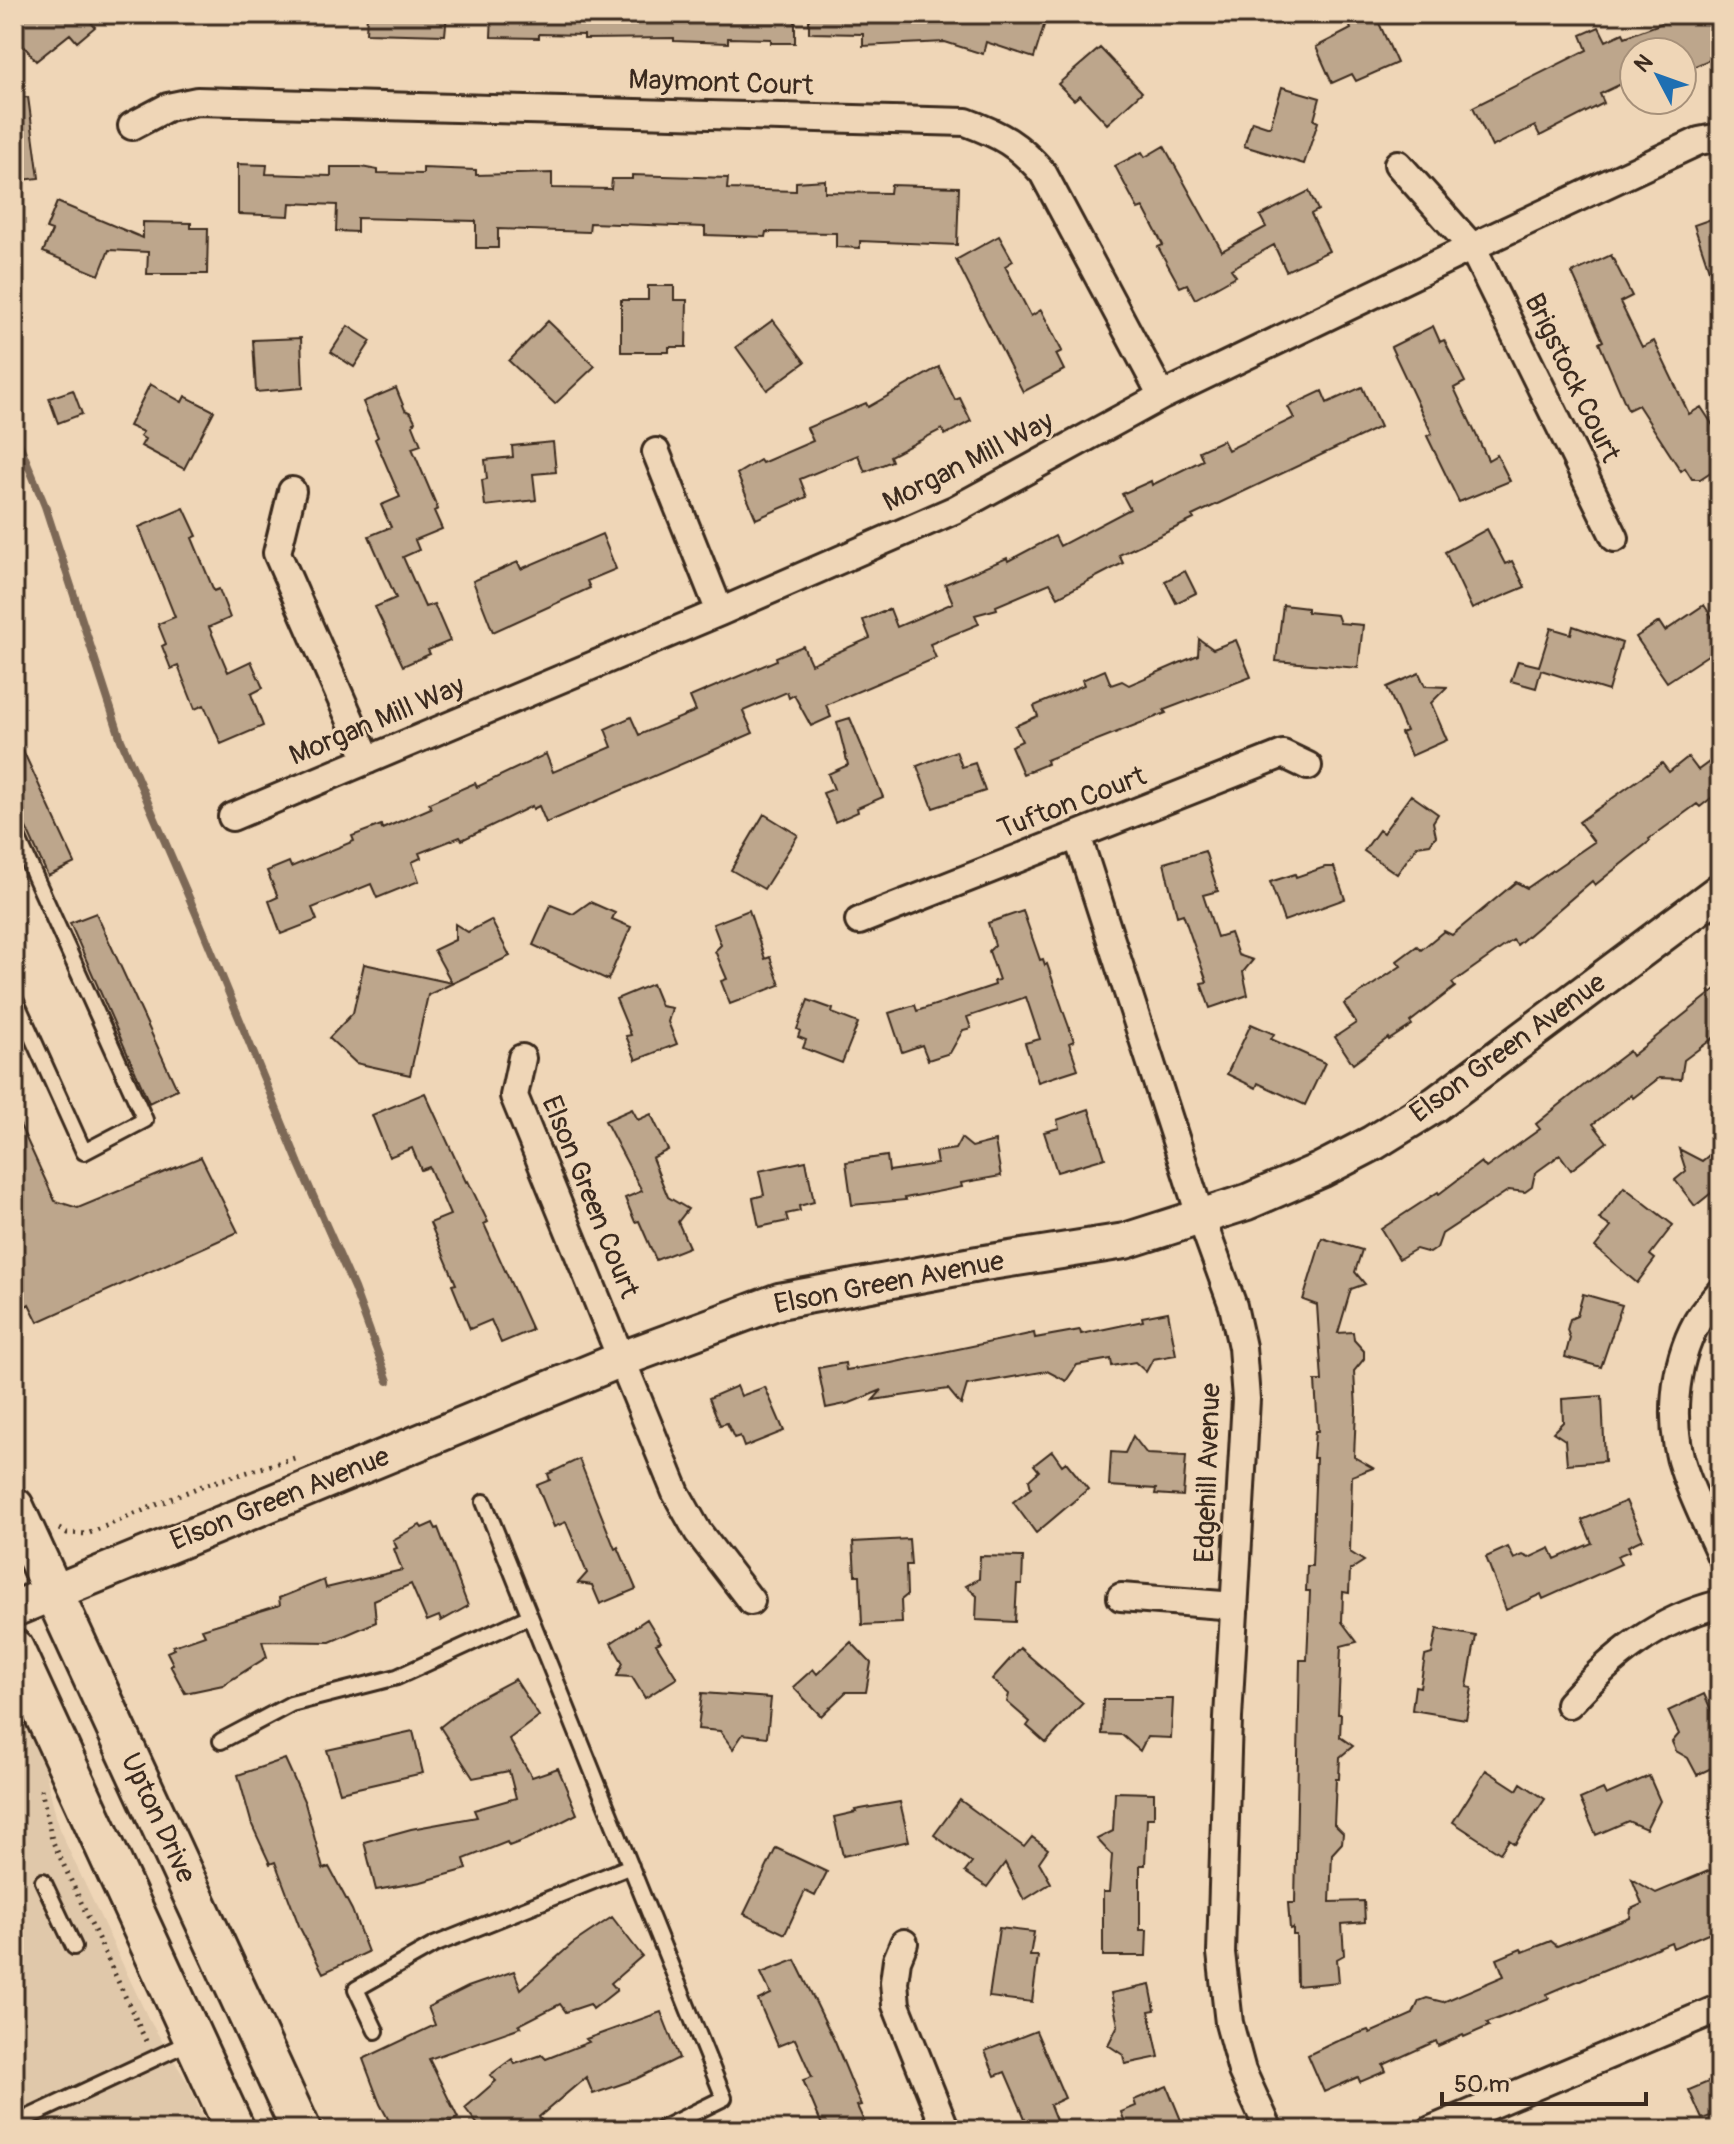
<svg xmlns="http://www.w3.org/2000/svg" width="1734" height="2144" font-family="Pangolin,sans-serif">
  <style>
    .built { fill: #e0c8aa }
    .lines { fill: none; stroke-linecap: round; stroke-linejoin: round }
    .stream { stroke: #7c6856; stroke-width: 8 }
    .building { fill: #bda68c; stroke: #3b2a1e; stroke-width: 2 }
    .service-casing { stroke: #3b2a1e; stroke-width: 20 }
    .minor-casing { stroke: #3b2a1e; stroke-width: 32 }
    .tertiary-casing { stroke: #3b2a1e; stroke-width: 40 }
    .secondary-casing { stroke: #3b2a1e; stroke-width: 44 }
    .path { stroke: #3b2a1e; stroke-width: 5; stroke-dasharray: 2 6; stroke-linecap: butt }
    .service { stroke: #efd6b7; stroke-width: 14 }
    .minor { stroke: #efd6b7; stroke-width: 26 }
    .tertiary { stroke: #efd6b7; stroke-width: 34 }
    .secondary { stroke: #efd6b7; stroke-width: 38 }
    .labels { text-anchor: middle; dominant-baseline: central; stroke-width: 6; stroke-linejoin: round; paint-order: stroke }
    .street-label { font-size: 28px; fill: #3b2a1e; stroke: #efd6b7 }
  </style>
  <rect width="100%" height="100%" fill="#efd6b7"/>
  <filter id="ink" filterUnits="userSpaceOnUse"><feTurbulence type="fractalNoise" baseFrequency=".0125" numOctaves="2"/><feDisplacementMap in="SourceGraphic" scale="16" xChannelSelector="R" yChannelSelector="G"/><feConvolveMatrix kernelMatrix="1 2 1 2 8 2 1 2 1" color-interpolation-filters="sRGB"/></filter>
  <g filter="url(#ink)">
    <!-- built -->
    <path class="built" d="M14,1700L44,1766L59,1829L148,2018L189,2085L208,2130H14Z"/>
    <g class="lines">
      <!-- stream -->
      <path class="stream" d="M14,431L45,506L121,740L200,923L299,1164L354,1288L388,1381"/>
    </g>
    <!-- building -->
    <path class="building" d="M14,14H95L88,19L95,27L77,42L70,34L36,61L14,34Z
      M367,14H447L445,35L366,33Z
      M492,14H795V43H771V39L728,38V43L674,41V38L584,39V35L539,34V38L491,37Z
      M809,14H1028L1046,19L1034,58L986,42L983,54L945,42L863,46V34L809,33Z
      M1363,14H1375L1397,63L1356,81L1352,74L1332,83L1316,47L1351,29L1348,21Z
      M1686,14H1720V55L1682,72V52H1634V78L1600,94L1604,103L1540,136L1535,126L1492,147L1473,107L1587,50L1581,35L1599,27L1606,41L1623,33L1625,37Z
      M1100,48L1142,92L1107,124L1080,95L1074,100L1058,84Z
      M1282,87L1320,98L1314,120L1318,122L1304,164L1244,146L1252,121L1270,127Z
      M28,97L39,178L14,181V98Z
      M1164,146L1222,251L1266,227L1260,216L1309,191L1318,210L1311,214L1329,251L1286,271L1274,245L1231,269L1236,276L1195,299L1187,284L1180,287L1158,247L1163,245L1143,207L1138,209L1115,166L1142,152L1145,157Z
      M238,164L267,165L266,174L331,176V167H361L378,170V173L423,174V168L476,170V175L552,173V188L611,189L612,179H632V175L728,178L727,189L796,191V182L825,180V192L890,193L891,185L959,187L957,245L860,241V248L836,247V233L766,232L765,237L705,235V227L590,223L589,232L498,229V248H476V221L357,218V232L336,231L337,205L290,203L289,216L238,214Z
      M57,202L143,238V222L191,223V228H208L207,274H147L148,252L109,250L99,275L43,252L52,231L46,229Z
      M1720,216V290L1716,291L1694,225Z
      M999,236L1013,261L1005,266L1031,316L1041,310L1062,351L1056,354L1064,370L1023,392L956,260Z
      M1611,255L1632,296L1620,302L1642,347L1654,341L1689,414L1701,407L1720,436V466L1700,479H1692L1685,468L1681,471L1638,405L1628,410L1599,343L1603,341L1572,273Z
      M648,286H674V300H687L686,347H669V352H621V300H648Z
      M773,320L805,362L767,390L736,347Z
      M548,321L595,366L555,404L509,361Z
      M348,326L371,341L354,367L331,352Z
      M1433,326L1440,342L1444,340L1465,382L1454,388L1488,460L1497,455L1510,481L1459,502L1427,436L1432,434L1391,347Z
      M301,338L303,388L256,392L253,340Z
      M939,367L955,400L960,398L971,421L945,435L942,429L890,456L892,461L865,472L858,455L800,479L807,497L756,519L737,474L760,460L762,463L813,441L807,428L866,403L868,407Z
      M150,384L182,402L185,396L214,411L184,469L141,446L145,439L140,436L143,432L129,426Z
      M1362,387L1380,427L1192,516L1194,519L1119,555L1123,563L1058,597L1050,583L996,606L997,609L975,615L979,624L930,644L936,658L826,705L831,717L811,726L794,695L789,698L787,692L743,711L753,733L546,823L539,806L533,809L532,806L462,840L460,837L419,853L421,858L412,862L419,881L377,898L371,884L312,908L317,920L281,934L269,901L278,897L267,871L289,862L291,867L354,841L352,836L381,825L382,829L431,808L429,803L475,783L477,787L546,754L553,772L612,747L605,729L631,717L639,735L696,711L690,697L777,660L776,657L803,646L811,664L870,638L863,620L890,609L897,627L953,603L945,584L1007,558L1008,561L1055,536L1060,546L1130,509L1122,494L1151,481L1152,485L1203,460L1199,451L1223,440L1228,450L1294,418L1288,407L1322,391L1327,403Z
      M396,388L405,410L411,413L415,421L413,425L421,445L412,448L438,509L434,511L442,529L415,540L419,550L403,557L425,607L434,604L450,641L428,650L430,654L403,666L375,607L396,598L369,536L391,527L381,505L400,497L375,439L378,437L363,402Z
      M73,390L82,414L58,423L49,398Z
      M553,442L556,472L533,474L536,500L485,506L482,480L487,479L485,460L513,457L512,446Z
      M184,508L197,536L192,538L214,591L219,589L230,618L209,627L228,672L251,661L263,688L251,694L263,726L221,744L204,705L195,709L178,666L171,669L162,646L166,644L158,624L175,617L139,527Z
      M1487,529L1505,564L1512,561L1525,587L1472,609L1445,552Z
      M602,534L616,569L587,581L590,588L493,632L473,581L518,562L521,569Z
      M1185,571L1196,593L1176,603L1165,581Z
      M1283,605L1307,608V612L1337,615L1340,623L1363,625L1358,668L1276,661Z
      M1704,605L1720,629V647L1667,682L1636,637L1659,622L1665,631Z
      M1573,626L1622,643L1608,691L1541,670L1536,688L1511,681L1518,661L1539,666L1551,628L1571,634Z
      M1199,639L1213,649L1236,640L1251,677L1164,710L1166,713L1046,760L1047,764L1023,774L1011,746L1022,741L1015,726L1038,716L1034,706L1084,685L1082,680L1105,670L1111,685L1122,681L1129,685L1198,655Z
      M1419,673L1425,686L1447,687L1431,703L1447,740L1411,756L1401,733L1406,731L1387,687Z
      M850,718L883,797L857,808L858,812L835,822L823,793L834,789L828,774L848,765L837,722Z
      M14,731L75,863L48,876L14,801Z
      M956,751L962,767L975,763L985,791L933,808L917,766Z
      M1720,754V791L1700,807L1697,804L1649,839L1650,841L1595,885L1592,881L1517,945L1513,940L1452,983L1455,987L1410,1022L1412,1025L1389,1040L1388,1038L1353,1064L1335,1037L1356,1023L1344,1004L1401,966L1397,961L1417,946L1421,950L1444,931L1452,935L1516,882L1527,888L1594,842L1579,822L1662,763L1669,772L1688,757L1698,770Z
      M1411,795L1438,814L1433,822L1436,836L1430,844L1417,846L1397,874L1364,851L1379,830L1383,833Z
      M764,814L798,835L764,889L731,870Z
      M1205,851L1218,891L1203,895L1217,937L1230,933L1238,955L1253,960L1243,972L1248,995L1210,1008L1201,983L1207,982L1183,914L1177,916L1164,863Z
      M1325,867H1334L1345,899L1284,921L1270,882L1295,874L1296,877Z
      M590,902L615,913L612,919L631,927L608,980L533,945L551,905L573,914Z
      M749,910L765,959L770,957L780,985L730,1004L721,981L727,979L715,951L721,945L713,924Z
      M1023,911L1040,960L1043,959L1045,965L1047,964L1065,1016L1074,1041L1069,1043L1078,1069L1038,1082L1025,1043L1040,1039L1026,997L967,1017L971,1028L963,1030L950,1053L928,1060L922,1045L902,1052L889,1013L915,1005L917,1011L995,985L994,981L999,980L989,951L995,945L988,923Z
      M96,913L177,1089L149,1103L70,923Z
      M491,920L510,956L428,995L410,1075L356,1063L329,1038L353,1013L364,964L452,983L434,950L455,940V924L468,932Z
      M652,984L661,1006L672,1008L668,1022L677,1044L636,1060L626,1036L631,1035L616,999Z
      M1720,986V1033L1684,1060L1681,1079L1659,1078L1633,1098L1631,1095L1593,1124L1607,1142L1571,1170L1560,1155L1535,1173L1532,1187L1525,1192L1509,1190L1442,1234L1437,1248L1430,1253L1416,1249L1399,1259L1381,1229L1438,1192L1439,1194L1481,1162L1486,1168L1540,1129L1536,1124L1583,1086L1629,1051L1632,1056Z
      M808,1000L833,1009L832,1013L858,1023L842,1063L803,1048L806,1040L798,1037L800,1031L797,1029Z
      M1251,1024L1274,1034L1271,1039L1325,1063L1305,1105L1258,1083L1256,1088L1227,1074Z
      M425,1093L466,1182L468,1181L488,1222L484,1224L532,1330L501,1343L491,1320L470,1329L452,1285L456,1284L430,1223L450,1215L429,1167L421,1170L412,1148L389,1157L372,1115Z
      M632,1109L638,1120L651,1114L668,1150L652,1158L668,1197L688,1209L678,1222L689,1247L656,1260L639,1221L635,1222L625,1198L642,1191L605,1121Z
      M1089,1109L1105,1158L1057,1172L1044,1132L1059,1128L1057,1120Z
      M14,1112L55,1201L78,1208L201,1157L238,1232L38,1322L29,1304L22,1309L14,1292Z
      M961,1138L972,1147L995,1141L1001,1176L961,1183L962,1187L905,1198L906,1200L852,1205L846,1162L887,1156L889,1171L937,1164L935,1152L955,1149Z
      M1720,1146V1186L1695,1206L1675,1180L1686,1171L1679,1149L1702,1161Z
      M806,1161L814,1202L799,1206L800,1211L786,1214L788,1221L759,1227L753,1198L764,1195L759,1171Z
      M1624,1187L1673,1225L1650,1255L1655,1259L1637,1283L1595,1247L1611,1227L1599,1219Z
      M1322,1238L1362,1250L1355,1272L1365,1284L1351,1289L1338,1333L1353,1332L1354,1340L1364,1351V1359L1354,1371L1356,1410L1354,1457L1373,1468L1352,1476L1350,1552L1364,1561L1350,1570L1349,1593L1343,1592L1342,1622L1357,1642L1341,1646L1338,1714H1341L1340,1737L1353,1746L1340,1757L1339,1779H1336L1334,1824L1343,1833L1342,1843L1332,1854L1330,1902L1364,1901L1365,1922L1342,1924L1344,1955L1337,1959L1339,1982L1297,1986L1296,1935H1293V1928L1290,1929L1288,1903H1295L1300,1660H1307L1310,1591H1306L1307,1566H1312L1316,1458H1313L1315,1431H1318L1315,1381H1322L1317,1305L1303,1300Z
      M1583,1294L1622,1305L1601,1367L1565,1357L1570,1338L1567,1330L1570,1319L1577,1316Z
      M1168,1312L1176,1355L1153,1359L1146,1372L1135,1362L1112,1366L1111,1359L1077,1365L1066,1381L1047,1371L967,1385L961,1405L948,1389L873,1400L882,1390L850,1403L826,1408L818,1368L845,1363L846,1370L891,1363L1034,1333L1035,1338L1080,1330L1081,1334L1143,1321L1142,1317Z
      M737,1386L741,1396L765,1387L784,1431L744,1447L740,1436L734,1438L727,1423L720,1425L709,1398Z
      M1602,1396L1605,1461L1567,1464L1565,1440L1553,1432L1563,1422L1562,1399Z
      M1133,1436L1147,1454L1186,1456L1183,1496L1155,1494L1156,1489L1109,1486L1111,1452L1125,1453Z
      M1052,1451L1062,1465L1066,1462L1088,1489L1036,1533L1013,1502L1031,1488L1029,1480L1039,1471L1034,1465Z
      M579,1459L615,1549L618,1547L636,1589L600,1604L592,1585L578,1583L587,1573L566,1522L554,1527L537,1485L550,1480L548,1474Z
      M1626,1501L1643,1539L1628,1546L1630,1551L1617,1556L1621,1564L1543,1599L1541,1594L1506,1610L1486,1557L1508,1547L1514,1559L1523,1555L1529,1558L1550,1548L1555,1559L1592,1543L1582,1520Z
      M433,1523L436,1529L438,1528L468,1606L441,1621L439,1616L427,1621L411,1584L374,1600L376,1622L330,1642L262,1641L267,1657L223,1685L185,1693L170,1665L173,1664L167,1652L174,1649L173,1646L205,1635L202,1629L280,1605L279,1598L324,1580L326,1588L402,1570L394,1549L397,1548L393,1540L420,1525L422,1528Z
      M909,1539L911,1565H906L907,1595L901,1600L902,1623L862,1625L860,1575H855L853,1542Z
      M980,1556L1023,1557L1022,1584H1017L1015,1622L976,1620L977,1596L966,1586L979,1579Z
      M647,1619L661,1642L656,1644L677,1678L645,1698L632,1677L617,1676L623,1663L611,1643Z
      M1437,1629L1476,1636L1467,1687L1472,1688L1466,1719L1412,1710L1415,1686L1420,1687L1425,1656L1432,1654Z
      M851,1642L871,1663L866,1692H846L821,1716L793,1687L813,1669L817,1674Z
      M1020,1648L1083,1703L1046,1743L1027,1726L1030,1722L1007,1702L1009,1694L992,1679Z
      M515,1679L539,1716L509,1739L532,1777L558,1768L577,1814L530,1838L509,1846L507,1842L464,1859L467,1869L421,1882L376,1890L364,1842L411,1829L477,1817L474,1810L516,1798L509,1771L473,1778L440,1727L470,1703Z
      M702,1693L771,1698L767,1737L743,1734L733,1749L720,1731L698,1729Z
      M1704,1694L1720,1729V1764L1697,1775L1688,1758L1676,1751L1672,1742L1679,1734L1668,1711Z
      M1103,1699H1173L1171,1738L1147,1737L1140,1751L1122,1735L1102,1734Z
      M413,1731L423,1773L340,1792L327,1750Z
      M285,1759L305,1803L323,1869L329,1867L352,1910L368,1952L323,1973L300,1928L275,1862L270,1864L252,1825L238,1775Z
      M1486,1770L1517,1790L1521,1783L1545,1799L1515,1844L1509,1840L1500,1853L1453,1822Z
      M1649,1776L1660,1801L1646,1829L1628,1821L1596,1835L1580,1799L1603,1789L1606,1795Z
      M1115,1792L1154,1793V1818H1147L1145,1865H1140V1930H1147L1146,1956H1103V1892H1109L1112,1855L1097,1839L1113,1831Z
      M960,1800L1024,1847L1032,1837L1048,1849L1039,1862L1051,1883L1024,1900L1005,1863L987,1887L965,1872L972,1863L934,1835Z
      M900,1802L909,1841L843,1856L834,1817L856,1812L855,1810Z
      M776,1848L827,1872L815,1896L805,1891L785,1934L744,1914Z
      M1720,1866V1928L1673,1948L1671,1942L1594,1974L1547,1994L1549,1998L1487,2023L1489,2026L1464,2037L1463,2035L1438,2046L1436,2041L1383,2065L1386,2071L1360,2082L1358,2077L1324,2092L1308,2055L1335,2042L1368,2030L1370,2033L1413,2014L1419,2001L1427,1998L1443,2002L1504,1976L1497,1959L1521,1949L1523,1952L1551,1941L1557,1946L1630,1918L1631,1909L1642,1904L1632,1879L1656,1893Z
      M612,1917L642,1956L611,1983L617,1990L593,2009L590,2004L566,2012L560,2004L519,2025L521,2027L429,2059L458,2118L432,2130H394L380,2104L363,2059L435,2025L428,2007L468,1987L514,1971L521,1989L572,1944Z
      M999,1928L1034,1932L1030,1956H1038L1032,2002L989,1997Z
      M795,1960L835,2042L861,2105L857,2106L868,2130H824L803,2080L812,2077L795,2039L778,2046L758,2000L771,1994L761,1973Z
      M1150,1985L1155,2010L1149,2011L1159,2057L1125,2064L1123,2055L1108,2045L1118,2025L1111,1993Z
      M661,2012L679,2058L636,2079L593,2094L586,2077L539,2117L549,2130H482L465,2108L496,2081L490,2075L512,2059L515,2064L542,2055L546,2059L589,2042L586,2039Z
      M1036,2031L1065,2098L1050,2105L1060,2130H1030L1005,2072L995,2076L985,2051Z
      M1720,2077V2113L1702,2119L1689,2090Z
      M1167,2086L1185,2130H1128L1121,2112L1136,2106L1134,2100Z"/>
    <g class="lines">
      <!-- service casing -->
      <g class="service-casing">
        <path id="service" d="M14,830L145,1120L84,1152L14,997
          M484,1502L724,2098L659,2130
          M221,1741L291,1704L397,1677L530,1616
          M43,1881L74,1947
          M376,2031L356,1989L434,1945L631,1866
          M14,2124L194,2040"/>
      </g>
      <!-- minor casing -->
      <g class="minor-casing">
        <path id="minor" d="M132,126L168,107L197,101L966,122C1001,135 1018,144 1043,173L1162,396
          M1398,164L1472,247L1615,538
          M656,452L720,612
          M292,491L277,553L368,760
          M232,817L720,612L954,510L1162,396L1472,247L1699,141L1720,137
          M1077,835L1201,1218L1233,1306L1242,1347L1246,1399L1228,1718L1221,1953L1229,2023L1242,2071L1269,2130
          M859,921L1283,754L1308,766
          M522,1058L514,1096L676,1493L698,1532L751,1601
          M1720,1292C1712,1302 1703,1311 1697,1322C1673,1365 1668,1427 1685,1473C1695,1501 1708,1527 1720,1554
          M1121,1597L1235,1606
          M1569,1704C1611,1657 1658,1619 1720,1604
          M904,1943L897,1960L894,1982L896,2005L946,2130
          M1431,2130L1720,2008"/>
      </g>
      <!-- tertiary casing -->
      <g class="tertiary-casing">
        <path id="tertiary" d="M14,1609L622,1359L779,1301L978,1264L1125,1241L1247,1202L1321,1170L1373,1143L1436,1104L1720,891"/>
      </g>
      <!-- secondary casing -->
      <g class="secondary-casing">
        <path id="secondary" d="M14,1507L301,2130
          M14,1649L235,2130"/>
      </g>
      <!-- path -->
      <path class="path" d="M59,1529L67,1533L87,1534L204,1485L298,1457
        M41,1789L52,1840L146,2041"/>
      <!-- service -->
      <use href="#service" class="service"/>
      <!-- minor -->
      <use href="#minor" class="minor"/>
      <!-- tertiary -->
      <use href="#tertiary" class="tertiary"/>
      <!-- secondary -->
      <use href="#secondary" class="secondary"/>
    </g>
  </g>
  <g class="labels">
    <!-- street labels -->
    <g class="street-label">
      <text transform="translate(721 83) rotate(2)">Maymont Court</text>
      <text transform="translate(1572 378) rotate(64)">Brigstock Court</text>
      <text transform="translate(968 462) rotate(-27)">Morgan Mill Way</text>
      <text transform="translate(377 721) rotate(-23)">Morgan Mill Way</text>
      <text transform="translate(1072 803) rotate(-21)">Tufton Court</text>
      <text transform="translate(1508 1048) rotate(-36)">Elson Green Avenue</text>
      <text transform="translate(590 1197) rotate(68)">Elson Green Court</text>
      <text transform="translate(889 1283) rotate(-11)">Elson Green Avenue</text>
      <text transform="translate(1208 1473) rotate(-88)">Edgehill Avenue</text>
      <text transform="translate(280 1499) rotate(-22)">Elson Green Avenue</text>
      <text transform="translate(158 1818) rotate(65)">Upton Drive</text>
    </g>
  </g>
  <!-- margin -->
  <rect width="1734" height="2144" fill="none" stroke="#efd6b7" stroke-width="48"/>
  <rect x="24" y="24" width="1686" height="2096" fill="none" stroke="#3b2a1e" stroke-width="3" filter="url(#ink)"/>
  <!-- north arrow -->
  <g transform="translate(1658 76) rotate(311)"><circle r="38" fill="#efd6b7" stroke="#a7917a" stroke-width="2"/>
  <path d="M0-6L14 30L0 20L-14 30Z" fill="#1f6fb2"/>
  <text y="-12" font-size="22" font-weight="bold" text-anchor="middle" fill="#3b2a1e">N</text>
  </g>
  <!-- scale -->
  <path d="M1442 2092v12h204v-12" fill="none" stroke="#3b2a1e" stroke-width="4"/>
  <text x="1454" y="2092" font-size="24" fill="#3b2a1e" stroke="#efd6b7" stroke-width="6" paint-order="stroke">50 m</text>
</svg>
